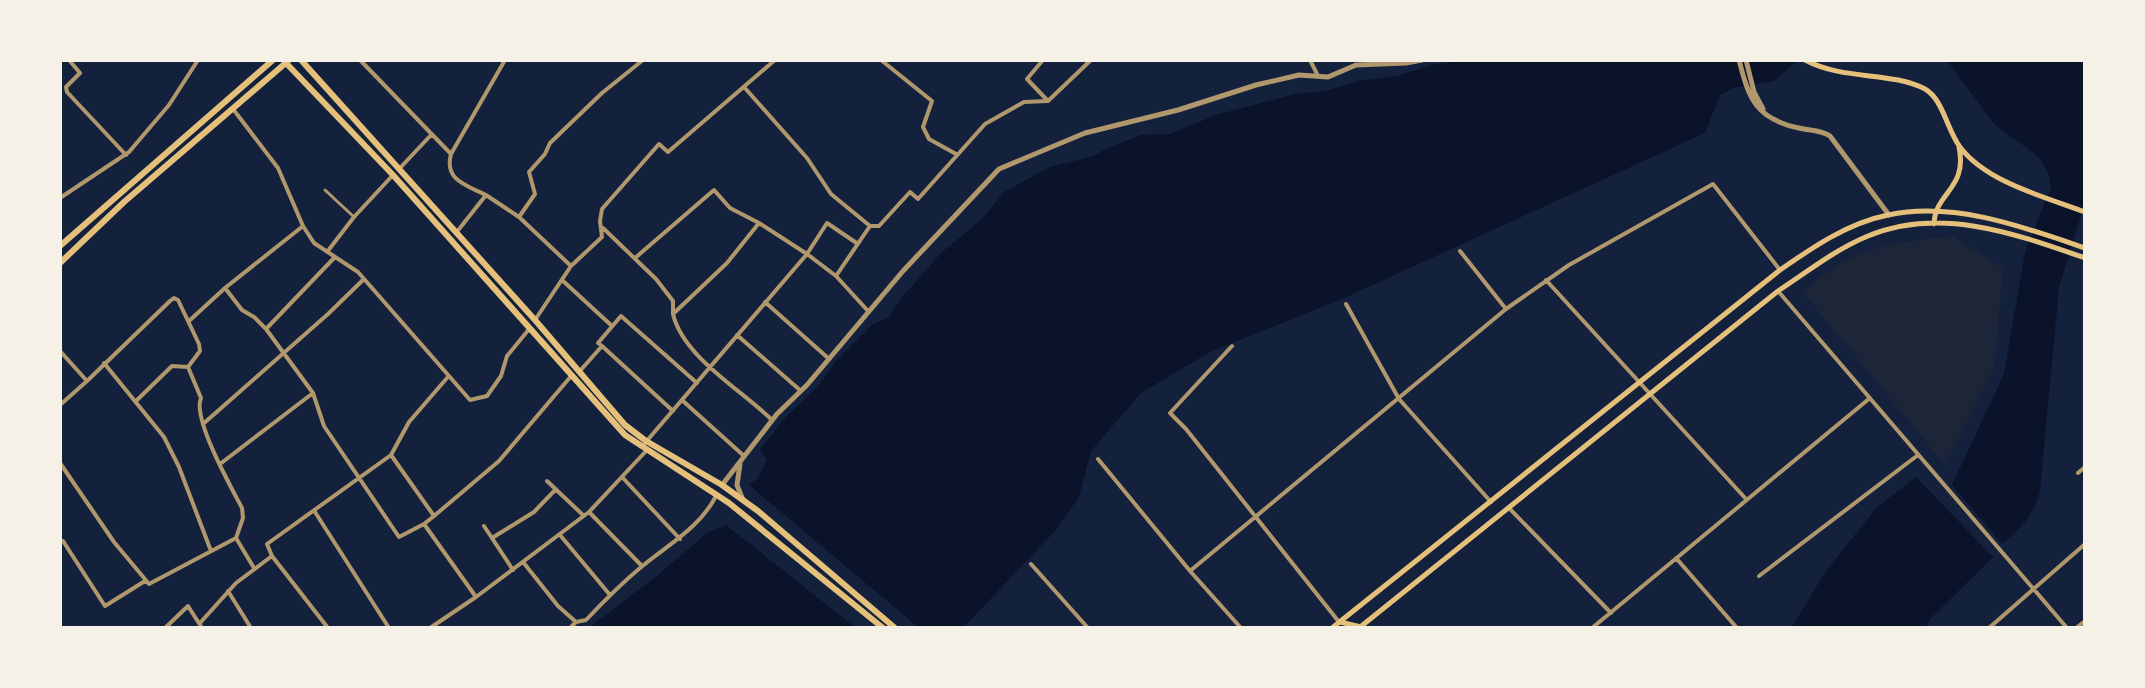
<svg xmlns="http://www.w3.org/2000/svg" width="2145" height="688" font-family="Jost,sans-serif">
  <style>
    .green { fill: #1d2539 }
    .water { fill: #0b132b }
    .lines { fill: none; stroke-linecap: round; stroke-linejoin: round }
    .pedestrian { stroke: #b1986c; stroke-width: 3 }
    .minor { stroke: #b1986c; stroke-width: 4 }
    .tertiary { stroke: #b1986c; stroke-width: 5 }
    .secondary { stroke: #e5c07b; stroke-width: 5 }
    .primary { stroke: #e5c07b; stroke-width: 6 }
  </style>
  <rect width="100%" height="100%" fill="#14213d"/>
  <!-- green -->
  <path class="green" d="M1955,236L1959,241L2003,268L1995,365L1945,465L1803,292C1813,284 1822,275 1833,268C1869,244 1914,240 1955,236Z"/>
  <!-- water -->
  <path class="water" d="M1464,60H1798L1774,81L1734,88L1720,95L1705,133L1342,299L1210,352L1141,393L1091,451L1079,497L1055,531L963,628H919L749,485L758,478L767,460L760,450L783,420L819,385L837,360L873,324L888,318L903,296L942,252L981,220L1004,192L1050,167L1094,156L1105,149L1141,135L1170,134L1216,115L1295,94L1325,91L1363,80L1397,76L1432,65Z
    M1947,60H2085V202L2059,288L2040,490C2035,516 2021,527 2002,544L1952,485L2004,374L2025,252L2051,187L2048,172L2039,157L1995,125Z
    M1916,477L1993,557L1932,617L1925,628H1791L1826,571L1877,507Z
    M726,525L856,628H589L658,575L707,533Z"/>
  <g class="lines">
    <!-- pedestrian -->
    <path class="pedestrian" d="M325,190L354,217"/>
    <!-- minor -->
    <path class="minor" d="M69,60L80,73L66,87L67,92L126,155
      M360,60L451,154
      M881,60L932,101L923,127L929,139L956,154
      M1043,60L1027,79L1048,101
      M1310,60L1318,76
      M744,87L807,158L831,194L870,226
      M233,109L278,168L303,226L314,243L358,272L470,400L487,396L501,376L507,356L530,328
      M400,168L431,135
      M486,195L519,217L571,266L535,320
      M60,198L129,152L169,105L198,60
      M519,217L535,194L529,172L545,154L550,143L602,93L643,60
      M759,223L807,254L827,223L858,244
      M603,228L656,279L673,301V314
      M456,233L486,195C466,185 444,180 451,154L505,60
      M1460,251L1506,309
      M327,252L354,217L393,175
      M635,258L714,190L730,208L759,223L727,263L673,314C683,357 742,390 772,420
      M571,266L602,237L600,221L602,209L659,144L668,152L775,60
      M836,276L868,311
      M562,280L612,326
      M1546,280L1746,499
      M225,288L242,310L254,317L266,329L313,393L324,426L399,537L424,524L434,516
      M1778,291L2067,628
      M765,302L828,358
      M1346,304L1399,399L1491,502
      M189,321L225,288L303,226
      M266,329L335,257
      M737,335L801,391
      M602,346L673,411
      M1232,346L1170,413L1186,429L1339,622
      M60,351L87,381L170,301L174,298L178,300L199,344L200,351L188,367L201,398C192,418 231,487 242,508L243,518L236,538L254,568
      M104,363L164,437L179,467L211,551
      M579,372L602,346L598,343L621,316L697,383
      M136,401L172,366L188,367
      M683,401L744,456
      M60,405L87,381
      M203,424L328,314L364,279
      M645,443L807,254L836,276L870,226H879L910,192L918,199L985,124L1024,102L1048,101L1091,60
      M391,455L434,516L499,461L572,375
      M1098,459L1190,571L1241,628
      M60,463L114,542L149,584L236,538
      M220,464L313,393
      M2078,473L2085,467
      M622,477L680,539
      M547,481L584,516
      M1509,508L1611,613
      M315,512L389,628
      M589,512L642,566
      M424,524L476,597
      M484,526L513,570
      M560,535L610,595
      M492,538L534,512L556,489
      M60,541H63L105,606L145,581
      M1676,558L1737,628
      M523,562L558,606L576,622
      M1031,564L1088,628
      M1190,571L1506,309L1569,265L1713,184L1780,270
      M1759,576L1918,455
      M228,591L251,628
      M200,623L236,583L272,556
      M165,628L188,606L202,628
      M328,628L272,556L267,544L391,455L409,422L447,378
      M430,628L476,597L589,512L647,450
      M570,628L576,622L586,620C603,602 621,584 640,568C667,545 699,529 716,496
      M1592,628L1870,398
      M1989,628L2085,544
      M2076,628L2085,621"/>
    <!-- tertiary -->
    <path class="tertiary" d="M1739,60C1749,99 1756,119 1799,128C1810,131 1820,129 1830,136L1889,215
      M1746,60L1754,92L1763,109
      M740,464L737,485L743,500
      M722,485L777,414L807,385L903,271L999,169L1085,133L1178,110L1256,85L1299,75L1328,77L1356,65L1406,63L1422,60"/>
    <!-- secondary -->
    <path class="secondary" d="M1805,60C1845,81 1890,71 1925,89C1943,99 1947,130 1960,147C1986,182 2045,197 2085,212
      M1934,224C1935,192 1968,189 1959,147
      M1340,622L1361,627
      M1332,628L1780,270C1813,247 1848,223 1888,215C1954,201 2024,227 2085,248
      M1359,628L1778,291C1807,272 1836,249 1868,236C1941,206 2016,234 2085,258"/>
    <!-- primary -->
    <path class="primary" d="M301,60L535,320L625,425L646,441L722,485L758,511L895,628
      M286,63L393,175L625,435L729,503L883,628
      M60,246L273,60
      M60,263L124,202L288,61"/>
  </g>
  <!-- border -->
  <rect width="2145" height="688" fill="none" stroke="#f6f1e7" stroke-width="124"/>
</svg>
